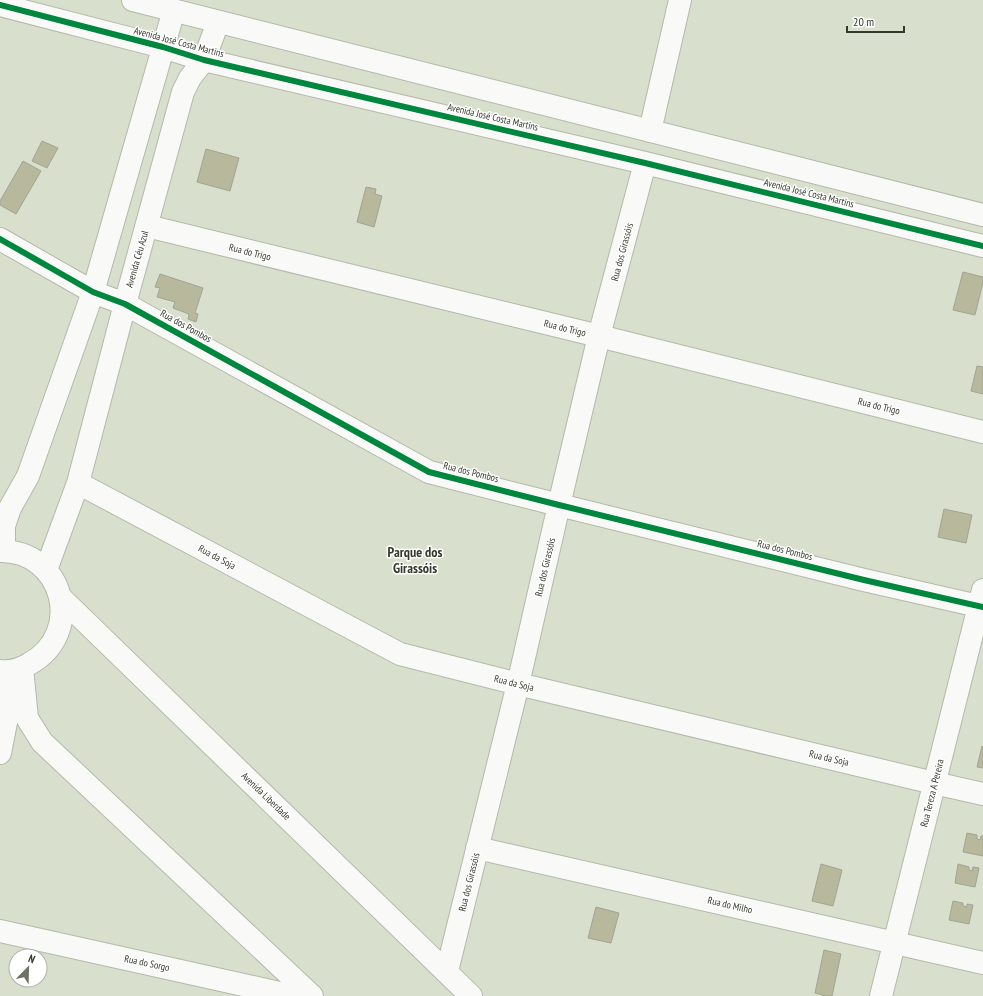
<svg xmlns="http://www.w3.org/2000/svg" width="983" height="996" font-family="'PT Sans Narrow',sans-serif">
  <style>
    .building { fill: #b7b89c; stroke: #a2a494 }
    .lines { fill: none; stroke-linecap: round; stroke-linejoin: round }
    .minor-casing { stroke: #b4b9aa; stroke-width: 24 }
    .minor { stroke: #f9faf7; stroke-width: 22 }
    .cycleway-casing { stroke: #fff; stroke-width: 8 }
    .cycleway { stroke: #00873e; stroke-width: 6 }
    .labels { text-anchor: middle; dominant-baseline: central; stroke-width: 3; stroke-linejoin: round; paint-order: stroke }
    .street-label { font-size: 10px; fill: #34392b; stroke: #fff }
    .district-label { font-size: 14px; font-weight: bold; fill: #34392b; stroke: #fff }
  </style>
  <rect width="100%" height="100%" fill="#d8dfcc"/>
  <!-- building -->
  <path class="building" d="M42,141L58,148L47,168L32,161Z
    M206,149L239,158L230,191L197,182Z
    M23,161L41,171L16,214L0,205V201Z
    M366,187L376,189L375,194L382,196L374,227L357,222Z
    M963,272L983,277V282L975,315L953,310Z
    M160,274L203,288L195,313L198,314L196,322L188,319L189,314L173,308L175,302L157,297L160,288L155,287Z
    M977,366L983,367V394L971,391Z
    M944,509L972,515L966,543L938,537Z
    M982,746L983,747V768L977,767Z
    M967,833L977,835V839L980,840L981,836H983V856L963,852Z
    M821,864L842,870L833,906L812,901Z
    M958,864L969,867V870L972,871L973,867L979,868L975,887L955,883Z
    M953,901L963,903V906L967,907V904L973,905L969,924L949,920Z
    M596,907L619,913L611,943L588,938Z
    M824,950L841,954L832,996H826L815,993Z"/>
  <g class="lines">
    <!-- minor casing -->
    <g class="minor-casing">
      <path id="minor" d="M133,0L983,215
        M0,5L163,47L204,60L645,163L983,246
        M650,131L680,0
        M147,226L599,336L983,432
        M0,239L93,292L125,304L429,472L559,505L864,580L983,607
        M78,483L400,654L518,684L934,783L983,794
        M0,551C63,550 86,633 29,664C21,669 10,672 0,671
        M4,551V526L10,508L28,476L93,292L174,10
        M46,570L78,483L125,304L183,92L190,78L204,60L218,22
        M60,597L471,996
        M22,668L27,718L42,742L312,996
        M0,753L9,707L4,672
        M477,848L983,963
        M0,931L293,996
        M447,971L518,684L559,505L599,336L645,163
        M881,996L983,590"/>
    </g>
    <!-- minor -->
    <use href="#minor" class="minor"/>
    <!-- cycleway casing -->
    <g class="cycleway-casing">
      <path id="cycleway" d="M0,5L163,47L204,60L645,163L983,246
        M0,239L93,292L125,304L429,472L559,505L864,580L983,607"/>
    </g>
    <!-- cycleway -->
    <use href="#cycleway" class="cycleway"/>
  </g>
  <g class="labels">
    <!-- street labels -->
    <g class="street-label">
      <text transform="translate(179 42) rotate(15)">Avenida José Costa Martins</text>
      <text transform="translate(493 117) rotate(13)">Avenida José Costa Martins</text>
      <text transform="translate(809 193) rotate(14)">Avenida José Costa Martins</text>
      <text transform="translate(250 252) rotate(14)">Rua do Trigo</text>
      <text transform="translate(622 252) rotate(-75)">Rua dos Girassóis</text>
      <text transform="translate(137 259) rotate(-74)">Avenida Céu Azul</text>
      <text transform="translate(186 326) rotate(29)">Rua dos Pombos</text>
      <text transform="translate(565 328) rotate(14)">Rua do Trigo</text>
      <text transform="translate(879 406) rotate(14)">Rua do Trigo</text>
      <text transform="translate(471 472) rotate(14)">Rua dos Pombos</text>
      <text transform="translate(785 550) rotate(14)">Rua dos Pombos</text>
      <text transform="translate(217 557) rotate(28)">Rua da Soja</text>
      <text transform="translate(545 567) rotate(-77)">Rua dos Girassóis</text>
      <text transform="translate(514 683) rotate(14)">Rua da Soja</text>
      <text transform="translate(829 758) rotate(13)">Rua da Soja</text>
      <text transform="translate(932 793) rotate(-76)">Rua Tereza A Pereira</text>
      <text transform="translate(266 796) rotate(44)">Avenida Liberdade</text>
      <text transform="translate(469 882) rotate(-76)">Rua dos Girassóis</text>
      <text transform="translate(730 905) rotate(13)">Rua do Milho</text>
      <text transform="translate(147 963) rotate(12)">Rua do Sorgo</text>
    </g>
    <!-- district labels -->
    <g class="district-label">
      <text x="415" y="552">Parque dos<tspan x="415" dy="16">Girassóis</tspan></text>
    </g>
  </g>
  <!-- north arrow -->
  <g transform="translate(28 968) rotate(23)"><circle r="19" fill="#ffffff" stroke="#aeb0aa"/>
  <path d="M0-3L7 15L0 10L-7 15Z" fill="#6d7363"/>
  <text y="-6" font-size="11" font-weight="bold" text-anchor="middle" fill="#34392b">N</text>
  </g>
  <!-- scale -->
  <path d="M847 26v6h57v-6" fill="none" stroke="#34392b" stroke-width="2"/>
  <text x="853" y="26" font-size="12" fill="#34392b" stroke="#ffffff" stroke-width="3" paint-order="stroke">20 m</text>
</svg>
